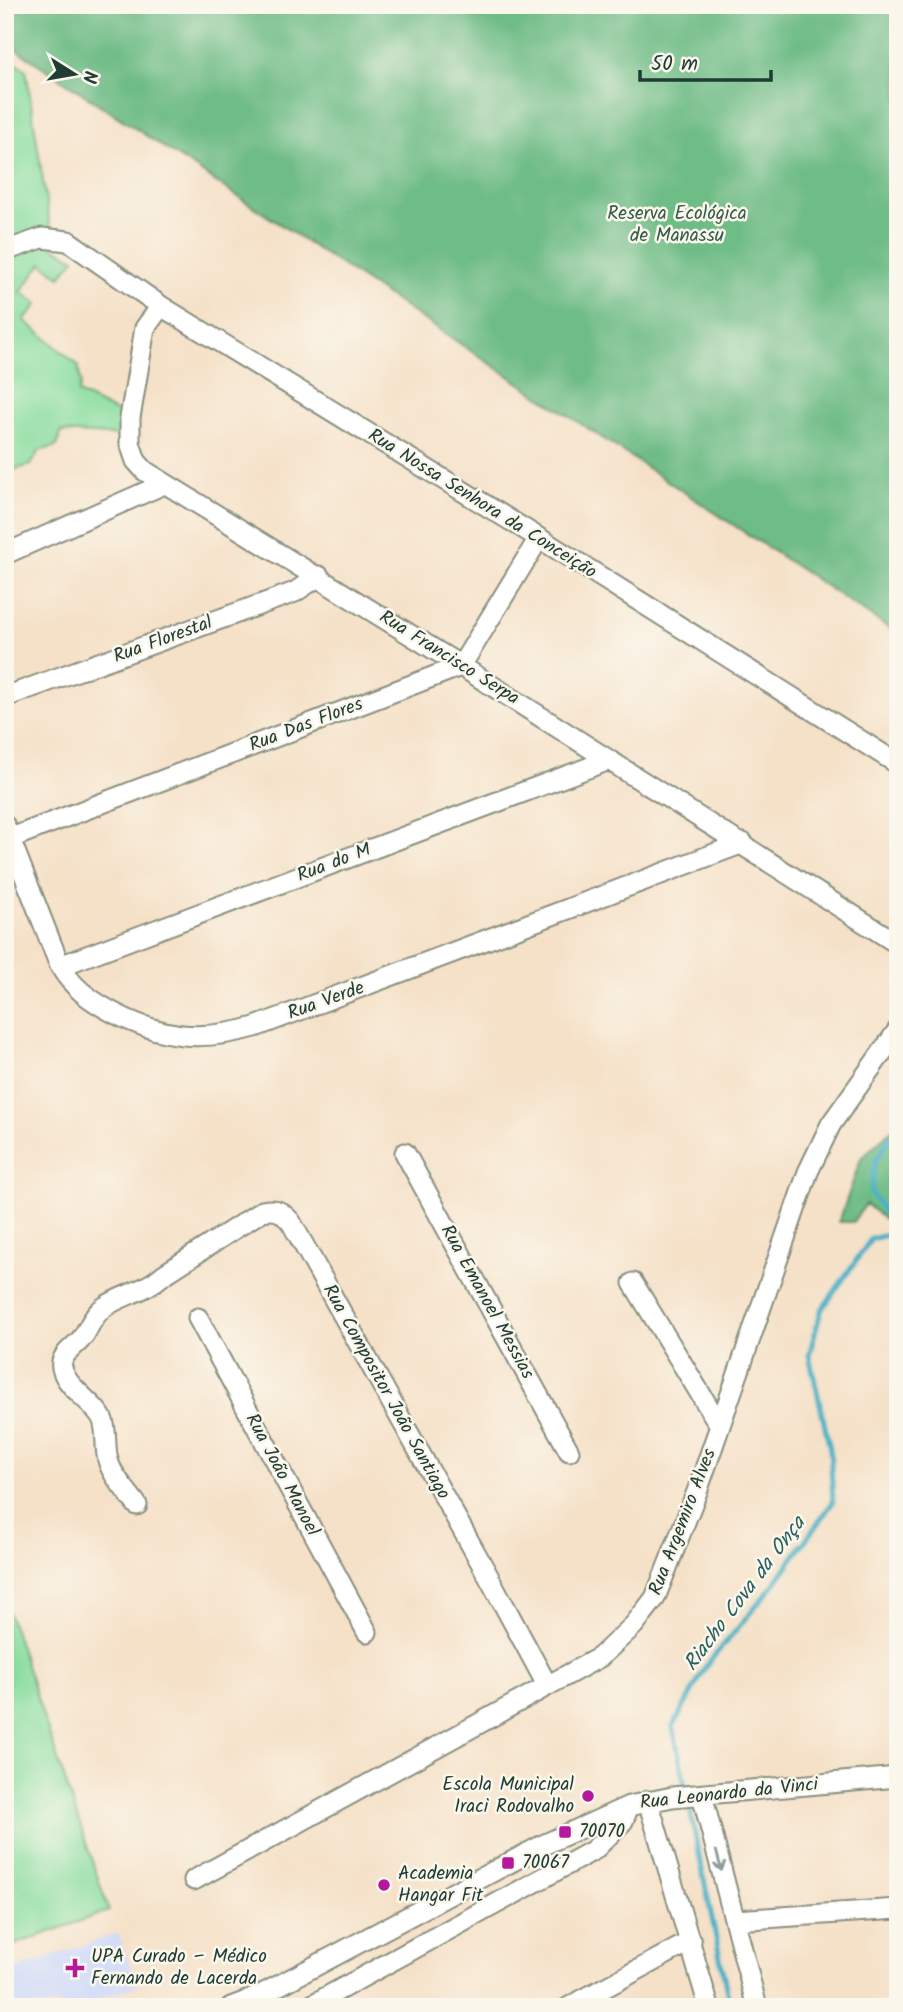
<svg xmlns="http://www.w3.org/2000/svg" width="903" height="2012" font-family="Kalam,sans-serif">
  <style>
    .built { fill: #d0daf9 }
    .green { fill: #88dd9f; stroke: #548d6a; stroke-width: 2 }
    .forest { fill: #6ebc86; stroke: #467c5d; stroke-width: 2 }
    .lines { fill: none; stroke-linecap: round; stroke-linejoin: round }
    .stream { stroke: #48b1c6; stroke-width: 5 }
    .minor-casing { stroke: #8a8f7e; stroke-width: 23 }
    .minor { stroke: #fff; stroke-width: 19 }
    .oneway { stroke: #8f9e9a }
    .poi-dot { fill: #b5179e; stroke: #fbf7ec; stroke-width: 2.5 }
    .labels { text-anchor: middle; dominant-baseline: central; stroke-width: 5; stroke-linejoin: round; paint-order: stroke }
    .park-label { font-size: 19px; fill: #345d49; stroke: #fbf7ec }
    .street-label { font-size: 19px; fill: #1f3d34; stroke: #fbf7ec }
    .poi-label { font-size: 19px; fill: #1f3d34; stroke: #fbf7ec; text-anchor: start }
    .water-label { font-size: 21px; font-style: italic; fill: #2b6060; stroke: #fbf7ec }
  </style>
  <rect width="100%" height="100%" fill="#fbf7ec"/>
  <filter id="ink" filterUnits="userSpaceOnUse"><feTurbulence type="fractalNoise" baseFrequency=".0143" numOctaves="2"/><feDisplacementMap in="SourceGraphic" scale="14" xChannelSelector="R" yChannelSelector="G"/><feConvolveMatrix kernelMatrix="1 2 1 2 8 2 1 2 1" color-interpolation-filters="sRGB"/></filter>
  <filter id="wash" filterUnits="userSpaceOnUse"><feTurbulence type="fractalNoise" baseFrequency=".00686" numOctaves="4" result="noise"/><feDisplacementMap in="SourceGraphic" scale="28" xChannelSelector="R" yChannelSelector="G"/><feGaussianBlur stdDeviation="1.57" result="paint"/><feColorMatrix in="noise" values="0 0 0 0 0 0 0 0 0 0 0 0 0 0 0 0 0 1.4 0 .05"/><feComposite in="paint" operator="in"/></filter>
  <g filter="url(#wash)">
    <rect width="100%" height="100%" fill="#f5e1c8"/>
    <!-- built -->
    <path class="built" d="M118,1933L138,1986L74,2007H61L59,2003L48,2007H5V1973Z"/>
    <!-- green -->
    <path class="green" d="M5,55L26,70L53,247L75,259L60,277L42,263L21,292L38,304L24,320L78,365L81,384L78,393L122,415L123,436L61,432L57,446L39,451L31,465L5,472Z
      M5,1603L109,1911L5,1948Z"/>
    <!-- forest -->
    <path class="forest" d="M5,5H898V634L5,42Z
      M898,1124V1231L866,1204L853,1222H839L861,1158Z"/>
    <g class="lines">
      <!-- stream -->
      <path class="stream" d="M898,1124L875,1162L871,1193L898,1232
        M686,1790L673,1727L706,1666L772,1587L833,1502L830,1449L809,1355L821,1311L871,1239L898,1232
        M688,1800L730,2007"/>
    </g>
  </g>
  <g filter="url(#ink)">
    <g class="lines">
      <!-- minor casing -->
      <g class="minor-casing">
        <path id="minor" d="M5,251L42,238L68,241L161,306L539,538L898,764
          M161,306L145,328L130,418V443L136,461L145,471L461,666L898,944
          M5,554L164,484
          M5,697L295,592L319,576
          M5,826L60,966C73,988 90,1000 112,1012C161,1038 201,1042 255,1027L743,843
          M11,838L461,666L539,538
          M60,966L609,760
          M405,1153L569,1451
          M633,1283L720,1426
          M198,1318L367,1632
          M137,1505C127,1491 112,1476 108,1460C104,1446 108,1431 102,1418C92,1400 67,1389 62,1368C59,1355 75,1347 82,1338C89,1329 92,1316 103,1308C122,1294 143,1293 163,1275L262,1211C277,1208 281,1211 291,1222L485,1570L547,1685
          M702,1795L757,2007
          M648,1801L709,2007
          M194,1880L600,1657L634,1625L655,1598L698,1489L808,1172L831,1124L898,1030
          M735,1920L898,1909
          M231,2007L257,1997L543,1845L629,1806L672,1797L898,1777
          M308,2007L594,1850L623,1821L629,1806
          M569,2007L691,1941"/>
      </g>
      <!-- minor -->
      <use href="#minor" class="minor"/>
    </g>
    <!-- one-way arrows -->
    <defs><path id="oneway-shaft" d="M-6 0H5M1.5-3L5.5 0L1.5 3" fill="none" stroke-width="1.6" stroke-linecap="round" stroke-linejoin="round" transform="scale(1.75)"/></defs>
    <use class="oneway" href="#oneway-shaft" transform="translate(719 1861) rotate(75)"/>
  </g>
  <!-- markers -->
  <g class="poi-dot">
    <circle cx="588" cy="1796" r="7"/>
    <rect x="558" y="1825" width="14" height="14" rx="3.5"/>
    <rect x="501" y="1856" width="14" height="14" rx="3.5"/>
    <circle cx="384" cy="1885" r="7"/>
    <path d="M71.5 1957.5h7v7h7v7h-7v7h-7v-7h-7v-7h7z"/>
  </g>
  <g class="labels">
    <!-- park labels -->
    <g class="park-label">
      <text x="677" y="214">Reserva Ecológica<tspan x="677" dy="22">de Manassu</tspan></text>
    </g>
    <!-- street labels -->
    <g class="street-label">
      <text transform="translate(482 504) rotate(32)">Rua Nossa Senhora da Conceição</text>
      <text transform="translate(163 640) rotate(-20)">Rua Florestal</text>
      <text transform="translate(449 658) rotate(32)">Rua Francisco Serpa</text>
      <text transform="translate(306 725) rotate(-21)">Rua Das Flores</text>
      <text transform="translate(334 863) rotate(-21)">Rua do M</text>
      <text transform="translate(326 1001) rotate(-20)">Rua Verde</text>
      <text transform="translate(487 1302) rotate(61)">Rua Emanoel Messias</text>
      <text transform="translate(386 1392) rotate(61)">Rua Compositor João Santiago</text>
      <text transform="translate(282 1475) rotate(62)">Rua João Manoel</text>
      <text transform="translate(683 1522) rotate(-69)">Rua Argemiro Alves</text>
      <text transform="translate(729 1794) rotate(-6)">Rua Leonardo da Vinci</text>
    </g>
    <!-- poi labels -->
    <g class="poi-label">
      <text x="574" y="1785" text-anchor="end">Escola Municipal<tspan x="574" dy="22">Iraci Rodovalho</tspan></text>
      <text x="579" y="1832">70070</text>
      <text x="522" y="1863">70067</text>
      <text x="398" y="1874">Academia<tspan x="398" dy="22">Hangar Fit</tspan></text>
      <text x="91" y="1957">UPA Curado – Médico<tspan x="91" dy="22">Fernando de Lacerda</tspan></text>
    </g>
    <!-- water labels -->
    <g class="water-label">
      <text transform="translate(745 1594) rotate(-53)">Riacho Cova da Onça</text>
    </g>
  </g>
  <!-- margin -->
  <rect width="903" height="2012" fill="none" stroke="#fbf7ec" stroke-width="28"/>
  <!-- north arrow -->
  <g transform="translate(74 74) rotate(101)" stroke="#fbf7ec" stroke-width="5" paint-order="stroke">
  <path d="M0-5L12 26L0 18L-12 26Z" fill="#1f3d34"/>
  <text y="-10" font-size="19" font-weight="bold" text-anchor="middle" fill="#1f3d34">N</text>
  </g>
  <!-- scale -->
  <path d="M640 70v10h131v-10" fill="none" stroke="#1f3d34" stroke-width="3.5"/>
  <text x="651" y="70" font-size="21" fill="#1f3d34" stroke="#fbf7ec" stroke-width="5" paint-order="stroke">50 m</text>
</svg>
